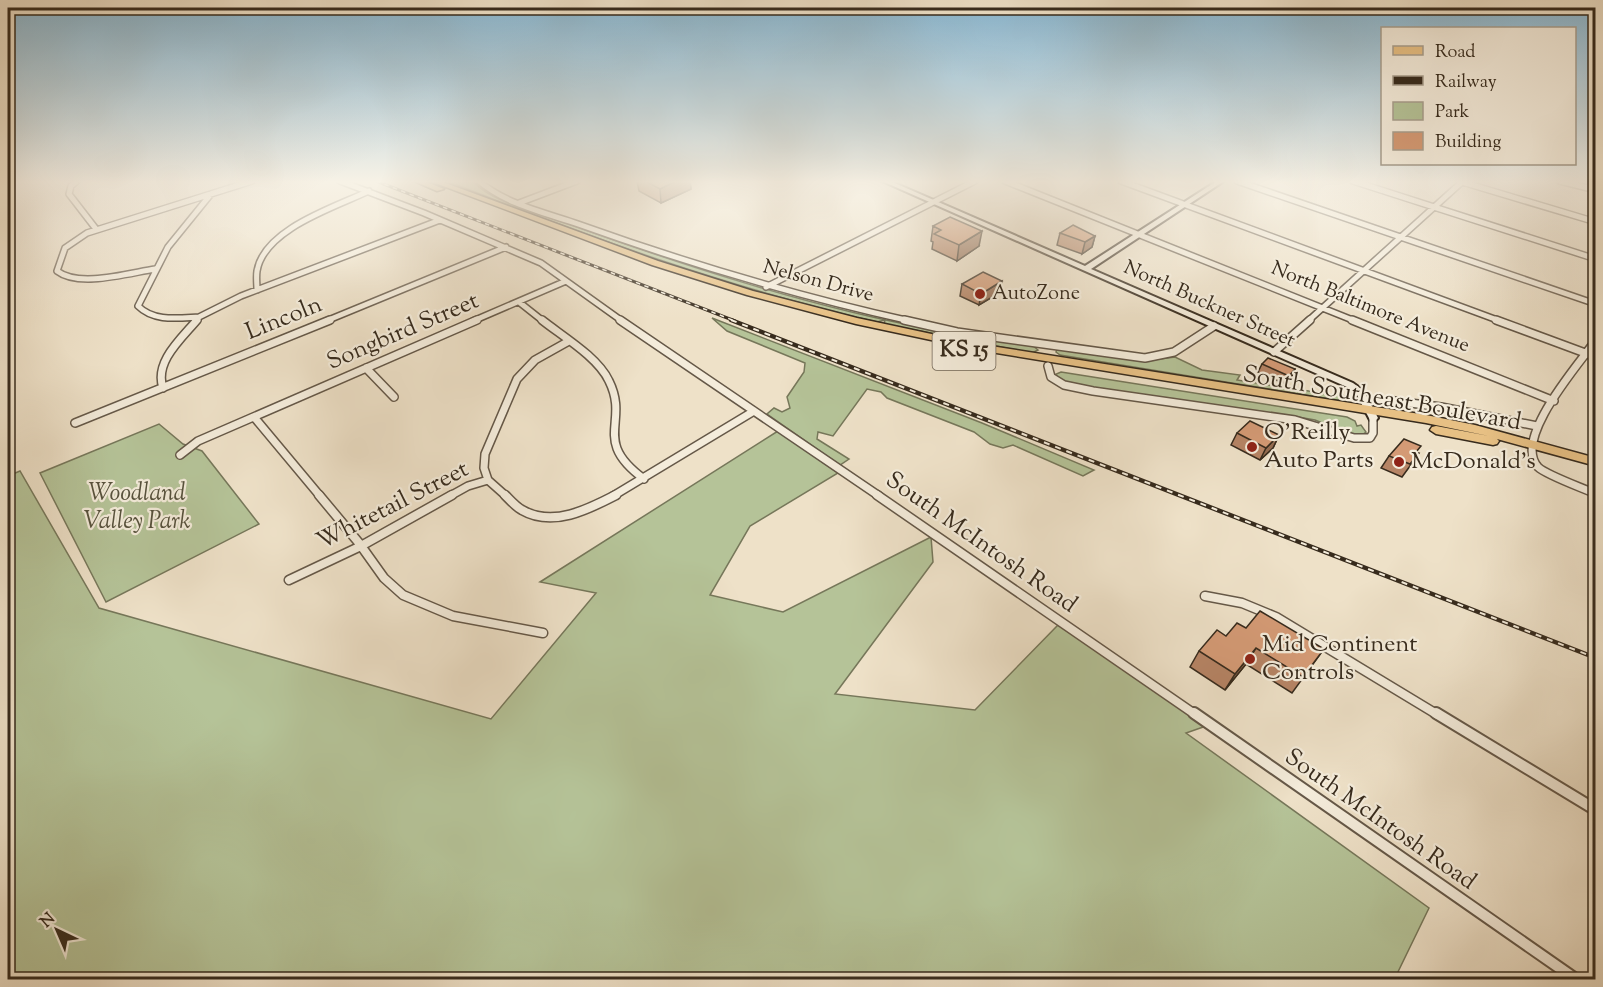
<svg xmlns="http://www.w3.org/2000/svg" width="1603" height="987" font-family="'Sorts Mill Goudy',serif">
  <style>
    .green { fill: #b5c398; stroke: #76775a; stroke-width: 1.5 }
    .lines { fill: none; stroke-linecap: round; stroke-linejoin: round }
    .stream { stroke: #728378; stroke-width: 1.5 }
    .street-far3-casing { stroke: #655848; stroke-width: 8 }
    .street-far2-casing { stroke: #655848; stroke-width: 10 }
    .street-far1-casing { stroke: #655848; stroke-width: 11 }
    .street-casing { stroke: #655848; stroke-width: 14 }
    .secondary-casing { stroke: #372b1d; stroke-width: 4 }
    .primary-casing { stroke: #372b1d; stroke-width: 3 }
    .street-far3 { stroke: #f4ecdb; stroke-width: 5 }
    .street-far2 { stroke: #f4ecdb; stroke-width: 7 }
    .street-far1 { stroke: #f4ecdb; stroke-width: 8 }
    .street { stroke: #f4ecdb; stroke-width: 10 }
    .secondary { fill: #f4ecdb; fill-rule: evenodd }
    .primary { fill: #e7c084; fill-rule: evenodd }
    .rail-far1-casing { stroke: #372b1d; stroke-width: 3 }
    .rail-casing { stroke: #372b1d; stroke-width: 4.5 }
    .rail-far1 { stroke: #f4ecdb; stroke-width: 1.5; stroke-dasharray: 4.5; stroke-linecap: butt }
    .rail { stroke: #f4ecdb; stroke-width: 2; stroke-dasharray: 6; stroke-linecap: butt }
    .wall { fill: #b68465; stroke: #372b1d; stroke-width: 1.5 }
    .shaded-wall { fill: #946c52; stroke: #372b1d; stroke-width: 1.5 }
    .building { fill: #d49a75; stroke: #372b1d; stroke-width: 1.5 }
    .poi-dot { fill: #8f2418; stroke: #f4ecdb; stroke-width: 2 }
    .labels { text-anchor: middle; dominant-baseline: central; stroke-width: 4.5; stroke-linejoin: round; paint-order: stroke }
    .far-street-label { font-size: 20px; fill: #372b1d; stroke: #f4ecdb }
    .far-poi-label { font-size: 20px; fill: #372b1d; stroke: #f4ecdb; text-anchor: start }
    .shield { fill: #f4ecdb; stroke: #706556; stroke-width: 1.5 }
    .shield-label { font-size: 22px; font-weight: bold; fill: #372b1d }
    .street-label { font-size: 24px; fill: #372b1d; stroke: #f4ecdb }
    .poi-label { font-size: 24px; fill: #372b1d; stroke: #f4ecdb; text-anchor: start }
    .park-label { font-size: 24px; font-style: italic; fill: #56513c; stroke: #f4ecdb }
  </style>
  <rect width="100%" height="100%" fill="#eee1c8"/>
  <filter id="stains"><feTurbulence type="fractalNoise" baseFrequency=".00333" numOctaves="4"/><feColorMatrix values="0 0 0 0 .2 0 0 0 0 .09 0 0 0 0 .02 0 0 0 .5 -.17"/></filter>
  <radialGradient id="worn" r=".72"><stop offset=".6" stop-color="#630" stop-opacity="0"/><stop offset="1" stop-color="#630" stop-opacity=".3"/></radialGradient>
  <!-- green -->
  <path class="green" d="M447,181H473C490,202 537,212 563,222C682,265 804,305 929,329C963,335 998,340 1032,345L1038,350L1032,353L884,324L885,320L877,322C729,288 588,237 447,181Z
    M712,318L982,423L1094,470L1083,476L1013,445L1003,448L990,444L974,432L887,398L881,392L867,389L833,436L818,432L817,439L849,459L840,465L767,414L774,408L782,412L790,408L787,397L804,372L805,363L727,331Z
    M1057,349L1144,361L1175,357L1202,370L1240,375L1237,380L1334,395L1338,393L1347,397L1349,402L1060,355L1056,352Z
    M1061,372L1347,417L1355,421L1357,426L1361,425L1366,432L1362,435L1350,434L1315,420L1298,417L1223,409L1075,385L1061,381L1054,375Z
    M159,424L183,444L202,451L259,524L106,602L40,473Z
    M778,431L838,473L750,526L710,595L783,612L931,537L933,562L835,694L975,710L1058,625L1209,725L1186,733L1429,908L1394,980L8,979V476L20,471L99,608L491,719L596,593L540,582Z"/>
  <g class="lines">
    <!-- stream -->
    <path class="stream" d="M1573,181L1596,187"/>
    <!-- street-far3 casing -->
    <g class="street-far3-casing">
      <path id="street-far3" d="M77,181L71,186L69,194L96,229
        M340,181L424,213L541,263L622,321
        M479,181C505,204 546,213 578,224C687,263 797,296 910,321
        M1005,181L1355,321
        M1121,181L1500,321
        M1237,181L1596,304
        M1353,181L1596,259
        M1459,181L1596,222
        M1560,181L1596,190
        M1586,181L1596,183
        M519,203L577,181
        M155,269C129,273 79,288 57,271L65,248L87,233L252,181
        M766,287L975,181
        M257,290C257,284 256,277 257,271C264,229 335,207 369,191
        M519,302L543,321
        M199,317C178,318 154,322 138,306L168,247L211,194
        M195,321L199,317L241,296L440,220
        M326,321L506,247
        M473,321L566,281
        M1308,321L1463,181"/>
    </g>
    <!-- street-far2 casing -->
    <g class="street-far2-casing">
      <path id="street-far2" d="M542,320C562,336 598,357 609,381C630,423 591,440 644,479
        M620,320L879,496
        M904,320L957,332L1145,358L1174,352L1214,326
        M1352,320L1554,401
        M1496,320L1596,357
        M1596,340C1579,364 1512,439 1538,467C1546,475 1583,488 1596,494
        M1274,352L1310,320
        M1048,366L1051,377L1064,385L1093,391L1295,420L1354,438H1370L1373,433V418
        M366,368L394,397
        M163,388C154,362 181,339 197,320
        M1387,400L1441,407L1537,426
        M254,417L320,496
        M75,423L330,320
        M180,455L198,441L477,320
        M450,496L468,486L488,480
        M506,496L488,480L484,468L485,454L517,379L535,360L569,341
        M613,496L754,411"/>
    </g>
    <!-- street-far1 casing -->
    <g class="street-far1-casing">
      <path id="street-far1" d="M319,495L359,543L384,578L403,595L453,616L543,633
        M505,495C510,500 516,507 522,510C553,528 589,509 616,495
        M877,495L1196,715
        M289,580L361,546L452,495
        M1205,596L1242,603L1276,617L1438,715"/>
    </g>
    <!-- street casing -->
    <g class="street-casing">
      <path id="street" d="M1194,713L1577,980
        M1436,713L1596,810"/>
    </g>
    <!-- secondary casing -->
    <g class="secondary-casing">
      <path id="secondary" d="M882,181H890L1085,266L1217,181H1224L1091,269L1353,383L1364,391L1378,418L1376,420H1370L1357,395L1347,387Z"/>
    </g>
    <!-- primary casing -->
    <g class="primary-casing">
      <path id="primary" d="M414,181H424L444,189L437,191Z
        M430,181H440L658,261L753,291L857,318L978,344L1426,415L1475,425L1596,458V466L1497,439L1499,441L1497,444L1493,445L1436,434L1430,430L1432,427L1436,426L1489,436L1426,423L978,350L856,324L747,295L652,265Z"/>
    </g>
    <!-- street-far3 -->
    <use href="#street-far3" class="street-far3"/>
    <!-- street-far2 -->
    <use href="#street-far2" class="street-far2"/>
    <!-- street-far1 -->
    <use href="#street-far1" class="street-far1"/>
    <!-- street -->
    <use href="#street" class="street"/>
    <!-- secondary -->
    <use href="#secondary" class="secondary"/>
    <!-- primary -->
    <use href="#primary" class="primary"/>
    <!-- rail-far1 casing -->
    <g class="rail-far1-casing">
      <path id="rail-far1" d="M376,181L735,321"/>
    </g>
    <!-- rail casing -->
    <g class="rail-casing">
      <path id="rail" d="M731,320L1596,658"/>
    </g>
    <!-- rail-far1 -->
    <use href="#rail-far1" class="rail-far1"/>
    <!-- rail -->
    <use href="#rail" class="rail"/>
  </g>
  <!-- wall -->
  <path class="wall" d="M637,181H690L691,189L661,203L639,191Z
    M933,226L979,246L957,261L932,249L933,242L931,241Z
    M1060,233L1095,236L1092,247L1082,254L1057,245Z
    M962,284L999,293L979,305L960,296Z
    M1262,364L1295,369L1291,378L1285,384L1258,372Z
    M1237,433L1279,435L1273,448L1260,460L1231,445Z
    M1417,453L1410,466L1402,477L1381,468L1389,456Z
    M1246,628L1324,649L1292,693L1246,664L1225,690L1190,667L1199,651L1226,636Z"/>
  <!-- shaded-wall -->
  <path class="shaded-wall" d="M676,181H690L691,189L661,203L660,189Z
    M982,231L979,246L957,261L959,245Z
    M1095,236L1092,247L1082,254L1085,242Z
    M1002,281L999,293L979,305L981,294Z
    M1295,369L1291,378L1285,384L1289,376Z
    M1279,435L1273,448L1260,460L1266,448Z
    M1256,648L1246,664L1225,690L1235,674Z"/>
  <!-- building -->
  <path class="building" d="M645,181H676L660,189Z
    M950,217L982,231L959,245L934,234L941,230L933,226Z
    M1073,225L1095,236L1085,242L1060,233Z
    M983,272L1002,281L981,294L962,284Z
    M1268,358L1295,369L1289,376L1262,364Z
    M1250,421L1279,435L1266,448L1237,433Z
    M1404,439L1421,446L1416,452L1419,453L1410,464L1389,456Z
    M1260,611L1324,649L1303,677L1256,648L1235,674L1199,651L1217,630L1226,636L1237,623L1246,628Z"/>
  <!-- sky -->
  <linearGradient id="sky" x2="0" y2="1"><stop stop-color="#88b8d4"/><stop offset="0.57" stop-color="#f7f2e6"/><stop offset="1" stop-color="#f7f2e6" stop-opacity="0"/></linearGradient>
  <rect width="1603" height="319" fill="url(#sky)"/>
  <!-- markers -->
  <g class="poi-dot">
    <circle cx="980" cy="294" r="6"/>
    <circle cx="1252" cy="447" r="6"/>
    <circle cx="1399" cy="462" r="6"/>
    <circle cx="1250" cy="659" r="6"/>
  </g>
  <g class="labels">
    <!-- far-street labels -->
    <g class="far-street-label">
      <text transform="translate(818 282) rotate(15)">Nelson Drive</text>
      <text transform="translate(1209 305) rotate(24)">North Buckner Street</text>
      <text transform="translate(1370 308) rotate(22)">North Baltimore Avenue</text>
    </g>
    <!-- far-poi labels -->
    <g class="far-poi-label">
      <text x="992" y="294">AutoZone</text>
    </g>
    <!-- shield labels -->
    <rect class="shield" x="932.5" y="332" width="63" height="38" rx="4.5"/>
    <g class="shield-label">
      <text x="964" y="351">KS 15</text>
    </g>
    <!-- street labels -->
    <g class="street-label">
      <text transform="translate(284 319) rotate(-22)">Lincoln</text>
      <text transform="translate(403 332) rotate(-23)">Songbird Street</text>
      <text transform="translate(1382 399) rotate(10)">South Southeast Boulevard</text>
      <text transform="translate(393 506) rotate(-27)">Whitetail Street</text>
      <text transform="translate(981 543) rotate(35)">South McIntosh Road</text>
      <text transform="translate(1380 820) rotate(35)">South McIntosh Road</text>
    </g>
    <!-- poi labels -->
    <g class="poi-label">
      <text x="1264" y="433">O'Reilly<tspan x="1264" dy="28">Auto Parts</tspan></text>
      <text x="1411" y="462">McDonald's</text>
      <text x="1262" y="645">Mid Continent<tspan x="1262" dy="28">Controls</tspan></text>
    </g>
    <!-- park labels -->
    <g class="park-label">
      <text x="137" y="494">Woodland<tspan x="137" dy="28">Valley Park</tspan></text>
    </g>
  </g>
  <!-- margin -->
  <rect width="1603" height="987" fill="none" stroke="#eee1c8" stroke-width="30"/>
  <rect x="9" y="9" width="1585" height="969" fill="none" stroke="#372b1d" stroke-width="3"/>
  <rect x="15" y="15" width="1573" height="957" fill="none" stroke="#372b1d" stroke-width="1.5"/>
  <!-- legend -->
  <rect x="1381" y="27" width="195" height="138" fill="#f4ecdb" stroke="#a89f8f" stroke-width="1.5"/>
  <rect x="1393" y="46" width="30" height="9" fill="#e7c084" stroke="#a89f8f" stroke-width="1.5"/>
  <text x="1435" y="57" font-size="18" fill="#372b1d">Road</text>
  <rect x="1393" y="76" width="30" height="9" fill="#372b1d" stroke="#a89f8f" stroke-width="1.5"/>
  <text x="1435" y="87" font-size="18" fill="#372b1d">Railway</text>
  <rect x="1393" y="102" width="30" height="18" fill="#b5c398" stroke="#a89f8f" stroke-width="1.5"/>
  <text x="1435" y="117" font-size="18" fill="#372b1d">Park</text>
  <rect x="1393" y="132" width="30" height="18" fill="#d49a75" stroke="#a89f8f" stroke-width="1.5"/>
  <text x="1435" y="147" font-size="18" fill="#372b1d">Building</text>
  <!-- north arrow -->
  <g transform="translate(57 930) rotate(316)" stroke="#f4ecdb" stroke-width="4.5" paint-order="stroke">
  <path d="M0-4.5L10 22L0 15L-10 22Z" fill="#372b1d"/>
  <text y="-9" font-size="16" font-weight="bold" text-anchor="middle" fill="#372b1d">N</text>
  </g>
  <rect width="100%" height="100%" filter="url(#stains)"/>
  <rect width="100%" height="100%" fill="url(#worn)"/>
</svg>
